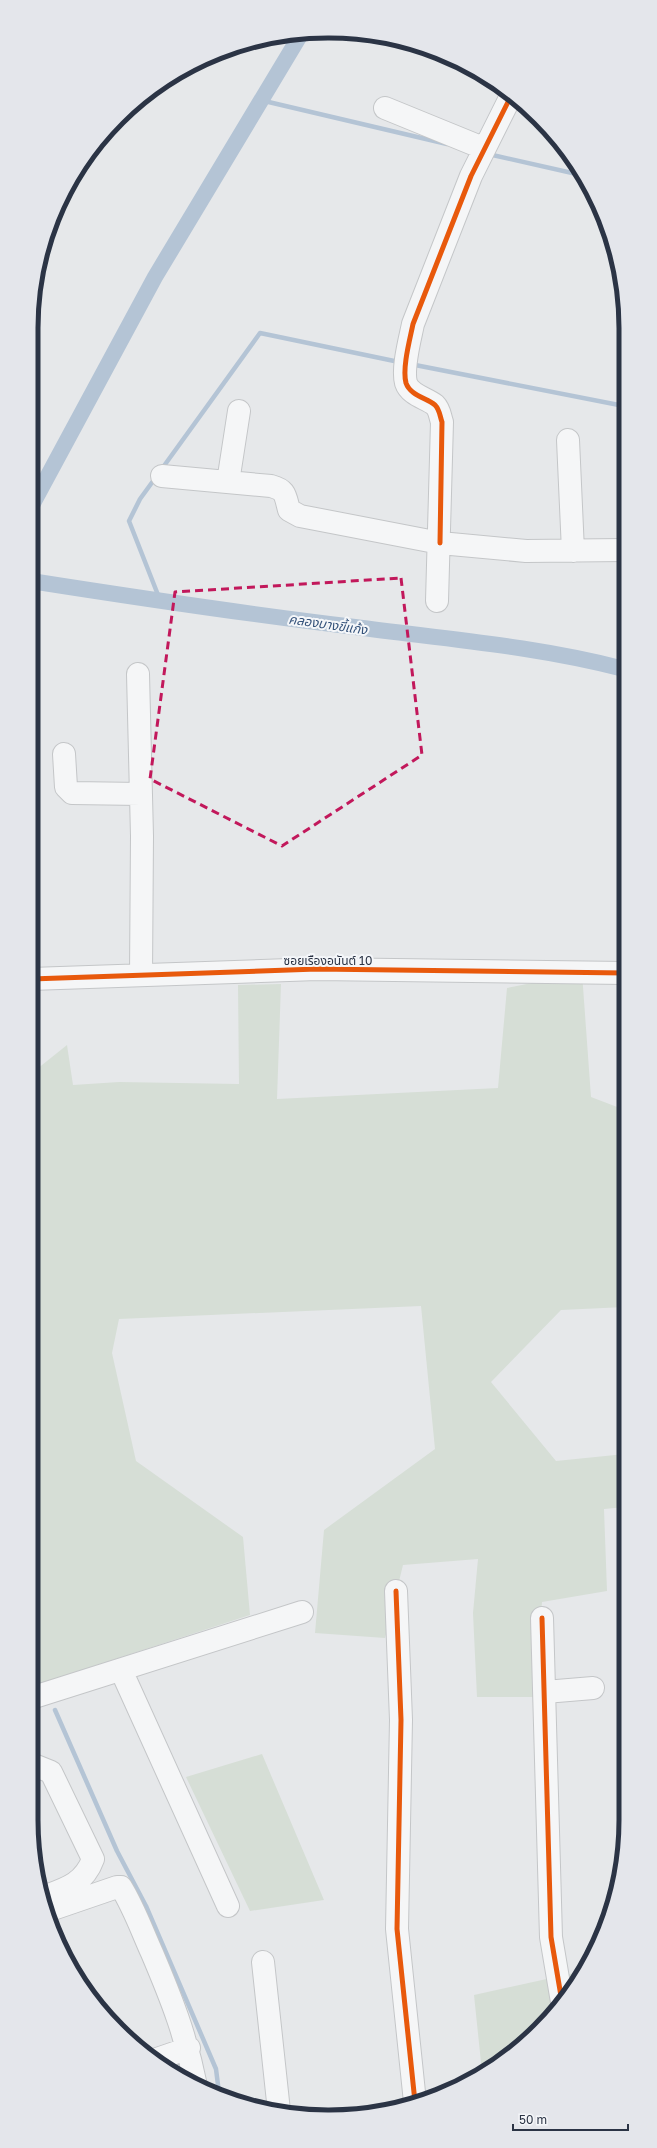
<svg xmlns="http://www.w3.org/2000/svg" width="657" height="2148" font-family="'Golos Text','Noto Sans Thai',sans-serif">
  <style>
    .green { fill: #d6ded6 }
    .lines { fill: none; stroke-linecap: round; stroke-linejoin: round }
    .stream { stroke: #b4c4d5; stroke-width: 4.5 }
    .canal { stroke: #b4c4d5; stroke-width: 16 }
    .minor-casing { stroke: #c4c6c8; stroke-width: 24 }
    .minor { stroke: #f5f6f7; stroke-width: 22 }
    .cycleway-casing { stroke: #f4f6f9; stroke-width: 8 }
    .cycleway { stroke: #e8590c; stroke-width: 5 }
    .marked { fill: none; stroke: #c2185b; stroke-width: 3; stroke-dasharray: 8 5; stroke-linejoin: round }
    .labels { text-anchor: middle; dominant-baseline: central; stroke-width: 4; stroke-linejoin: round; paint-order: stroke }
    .street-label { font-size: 12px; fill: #2b3445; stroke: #f4f6f9 }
    .water-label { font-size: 13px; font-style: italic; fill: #34527a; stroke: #f4f6f9 }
    .rim { fill: none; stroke: #2b3445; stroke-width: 5 }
  </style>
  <rect width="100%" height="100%" fill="#e6e8ea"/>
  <!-- green -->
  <path class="green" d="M582,973L591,1097L625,1110V1307L561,1310L491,1382L556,1461L625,1454V1507L604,1509L607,1591L542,1602L533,1697H477L473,1613L478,1559L403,1565L385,1638L315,1633L324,1530L435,1449L421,1306L119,1319L112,1353L136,1461L243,1537L250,1615L39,1684L31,1667L32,1073L67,1045L73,1085L119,1082L239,1084L238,985L281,984L277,1099L498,1088L507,988Z
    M262,1754L324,1900L250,1911L186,1777Z
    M583,1971C564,2007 519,2055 482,2072L474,1995Z"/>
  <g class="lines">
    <!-- stream -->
    <path class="stream" d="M260,100L447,144
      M488,154L581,175
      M410,364L624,406
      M161,470L260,333L399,362
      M156,477L140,499L129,521L160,600
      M55,1710L117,1851L146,1906L216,2069L219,2093"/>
    <!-- canal -->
    <path class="canal" d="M31,507L155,277L301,34
      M31,581C139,598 247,614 355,627C445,639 536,646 624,669"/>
    <!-- minor casing -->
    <g class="minor-casing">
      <path id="minor" d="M385,108L483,148
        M568,440L573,551
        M162,476L271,486C286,490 285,495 289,510L300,516L440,543L526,551L624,550
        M228,482L239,411
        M437,601L442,422C440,417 440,410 435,405C426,398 410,395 406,383C402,368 410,339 413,324L471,176L510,98
        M138,674L142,836L141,975
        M64,754L66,787L72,793L141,794
        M31,979L317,969L625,973
        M396,1591L401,1720L397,1929L415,2102
        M542,1618L551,1937L562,2002
        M121,1670L228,1906
        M545,1692L593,1688
        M31,1698L302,1612
        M31,1764L51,1772L93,1859C84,1884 65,1889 43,1897
        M47,1911L117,1887H121C134,1908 142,1931 152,1953C172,2000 186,2036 196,2086
        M263,1962L279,2111
        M154,2060L189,2048"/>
    </g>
    <!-- minor -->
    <use href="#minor" class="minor"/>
    <!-- cycleway casing -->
    <g class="cycleway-casing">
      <path id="cycleway" d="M440,543L442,422C440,417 440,410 435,405C426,398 410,395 406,383C402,368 410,339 413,324L471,176L510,98
        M31,979L317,969L625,973
        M396,1591L401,1720L397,1929L415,2102
        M542,1618L551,1937L562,2002"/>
    </g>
    <!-- cycleway -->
    <use href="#cycleway" class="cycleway"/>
  </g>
  <!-- marked area -->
  <path class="marked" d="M401,578L422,755L282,846L150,779L175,592Z"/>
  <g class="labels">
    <!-- street labels -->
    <g class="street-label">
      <text x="328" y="960">ซอยเรืองอนันต์ 10</text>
    </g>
    <!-- water labels -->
    <g class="water-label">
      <text transform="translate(328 624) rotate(8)">คลองบางขี้แก้ง</text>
    </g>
  </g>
  <!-- crop -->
  <path d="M0 0H657V2148H0ZM328 38H329A290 290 0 0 1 619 328V1820A290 290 0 0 1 329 2110H328A290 290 0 0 1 38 1820V328A290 290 0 0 1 328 38Z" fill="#e4e6eb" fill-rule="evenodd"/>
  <path class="rim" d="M328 38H329A290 290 0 0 1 619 328V1820A290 290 0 0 1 329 2110H328A290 290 0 0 1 38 1820V328A290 290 0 0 1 328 38Z"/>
  <!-- scale -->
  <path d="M513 2124v6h115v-6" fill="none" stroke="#2b3445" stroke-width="2"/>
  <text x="519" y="2124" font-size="12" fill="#2b3445" stroke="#f4f6f9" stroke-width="3" paint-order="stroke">50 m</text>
</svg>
